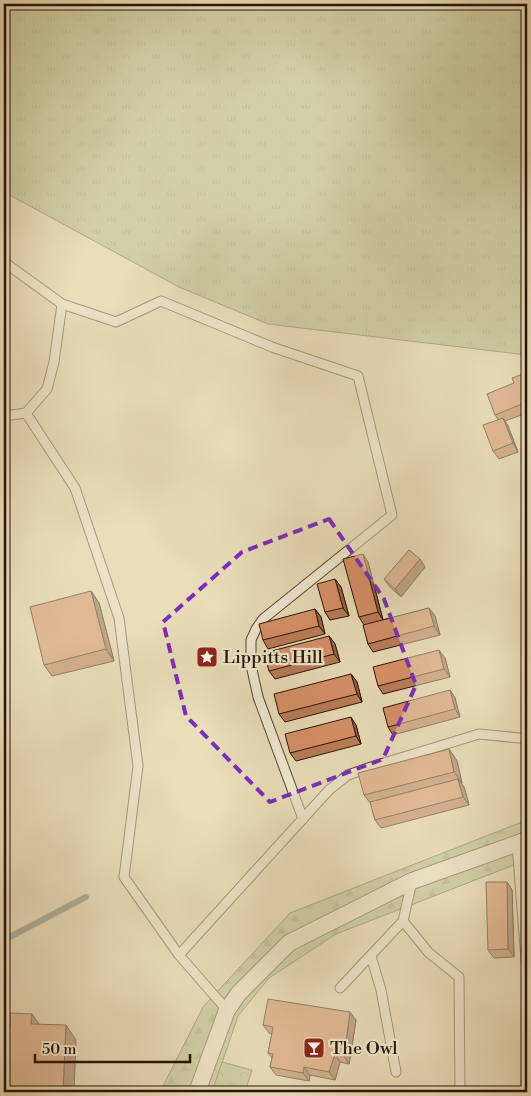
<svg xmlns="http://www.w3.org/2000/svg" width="531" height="1096" font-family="'Libre Bodoni',serif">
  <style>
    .grass { fill: url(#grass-tufts); stroke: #6e6a4a }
    .forest { fill: url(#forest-firs); stroke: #6e6a4a }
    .park { fill: url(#park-crowns); stroke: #6e6a4a }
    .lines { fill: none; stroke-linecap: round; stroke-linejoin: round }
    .stream { stroke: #6e7672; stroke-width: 6 }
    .service-casing { stroke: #584632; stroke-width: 11 }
    .minor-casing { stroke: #584632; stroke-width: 18 }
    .service { stroke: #f1e9d2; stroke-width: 9 }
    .minor { stroke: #f1e9d2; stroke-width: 16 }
    .wall { fill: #b97c59; stroke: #271304 }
    .shaded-wall { fill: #966549; stroke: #271304 }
    .building { fill: #d79068; stroke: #271304 }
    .marked { fill: none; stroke: #7b2cbf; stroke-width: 4; stroke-dasharray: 10 6; stroke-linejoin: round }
    .labels { text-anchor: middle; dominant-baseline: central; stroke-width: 4.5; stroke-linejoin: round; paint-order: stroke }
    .poi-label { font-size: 18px; fill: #271304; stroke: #f1e9d2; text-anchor: start }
  </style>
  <defs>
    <pattern id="grass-tufts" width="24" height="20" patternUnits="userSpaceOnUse" patternTransform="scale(1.25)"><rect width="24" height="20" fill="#b5c191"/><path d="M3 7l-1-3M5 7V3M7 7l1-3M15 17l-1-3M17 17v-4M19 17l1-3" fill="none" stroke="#9ca57b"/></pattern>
    <pattern id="forest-firs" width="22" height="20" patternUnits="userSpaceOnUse" patternTransform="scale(1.25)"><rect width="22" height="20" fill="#b5c191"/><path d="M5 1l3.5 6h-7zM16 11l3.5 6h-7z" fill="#9ca57b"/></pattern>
    <pattern id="park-crowns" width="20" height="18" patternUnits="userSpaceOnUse" patternTransform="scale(1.25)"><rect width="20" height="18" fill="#b5c191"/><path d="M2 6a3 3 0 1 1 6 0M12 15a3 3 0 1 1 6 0" fill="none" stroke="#9ca57b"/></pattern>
  </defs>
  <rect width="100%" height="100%" fill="#eaddba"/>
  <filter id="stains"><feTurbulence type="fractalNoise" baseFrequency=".004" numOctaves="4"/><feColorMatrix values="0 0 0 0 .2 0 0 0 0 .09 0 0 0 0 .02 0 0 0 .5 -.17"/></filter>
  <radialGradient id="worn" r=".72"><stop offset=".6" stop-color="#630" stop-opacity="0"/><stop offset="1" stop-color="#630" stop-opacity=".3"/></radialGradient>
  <!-- grass -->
  <path class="grass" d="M4,4H527V355L268,324L179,287L4,192Z"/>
  <!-- forest -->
  <path class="forest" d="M527,820V860L336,934L269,978L238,1016L212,1092H160L203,1007L290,913Z"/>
  <!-- park -->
  <path class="park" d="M222,1062L252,1070L245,1092H212Z"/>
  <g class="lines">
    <!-- stream -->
    <path class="stream" d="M4,940L86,897"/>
    <!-- service casing -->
    <g class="service-casing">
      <path id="service" d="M4,262L62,304L54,362L47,389L26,413L4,416
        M62,304L116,322L161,301L272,347L358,376L392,515L263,619L256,629L251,640V665L258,697L303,819
        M26,413L75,488L119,618L138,766L124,877L179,955L329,790L348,775L371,767L479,734L519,738
        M517,844L527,973
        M403,921L429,953L459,977L460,1092
        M179,955L227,1010
        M371,956L381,990L396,1072
        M340,988L403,921L412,881"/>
    </g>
    <!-- minor casing -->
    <g class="minor-casing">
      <path id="minor" d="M197,1092L227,1010L239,993L289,943L412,881L527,840"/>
    </g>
    <!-- service -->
    <use href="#service" class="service"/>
    <!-- minor -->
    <use href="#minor" class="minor"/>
  </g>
  <!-- wall -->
  <path class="wall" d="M523,374L527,380V413L505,421L508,426L518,452L499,459L493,451L498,419L495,415L514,383Z
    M368,562L383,620L429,608L435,616L440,635L373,652L368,644L364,625L359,617Z
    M425,567L401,597L390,587L384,579Z
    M335,579L341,587L349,616L330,620L325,612Z
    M91,591L99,603L114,661L52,676L44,665Z
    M315,609L321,617L325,634L268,649L263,640Z
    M329,636L335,644L340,662L275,679L269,671Z
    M445,658L450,677L383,694L378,686Z
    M351,674L357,682L362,702L285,722L279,714Z
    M450,690L455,698L460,717L393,735L388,727Z
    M356,725L361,744L296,761L290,753Z
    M449,749L457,761L462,783H461L464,787L469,805L381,828L375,820L371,804L364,795Z
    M507,882L512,890L514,957L494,958L488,950Z
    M356,1020L349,1064L340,1062L335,1080L310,1075L309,1081L276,1075L270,1067L272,1058L268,1053L272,1034L269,1033L263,1025Z"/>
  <!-- shaded-wall -->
  <path class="shaded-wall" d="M503,418L508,426L518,452L513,443Z
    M363,554L368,562L383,620L378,612Z
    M420,559L425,567L401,597L395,589Z
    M335,579L341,587L349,616L343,608Z
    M91,591L99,603L114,661L106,649Z
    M429,608L435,616L440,635L434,626Z
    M315,609L321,617L325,634L319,626Z
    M329,636L335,644L340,662L334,654Z
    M439,650L445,658L450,677L444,669Z
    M351,674L357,682L362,702L357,694Z
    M450,690L455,698L460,717L455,709Z
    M351,717L356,725L361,744L356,736Z
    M449,749L457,761L462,783L454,772Z
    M458,779L464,787L469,805L463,797Z
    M507,882L512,890L514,957L508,949Z
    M350,1012L356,1020L349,1064L344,1056Z
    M32,1014L42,1028L31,1024Z
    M66,1025L76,1040L74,1092H63Z
    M335,1054L340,1062L335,1080L329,1072Z
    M304,1067L310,1075L309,1081L303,1073Z"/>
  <!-- building -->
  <path class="building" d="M523,374L527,383V402L495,415L487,394L514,383L512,378Z
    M503,418L513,443L493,451L483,425Z
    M409,550L420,559L395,589L384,579Z
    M363,554L378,612L359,617L343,559Z
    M335,579L343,608L325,612L317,584Z
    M91,591L106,649L44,665L30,607Z
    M429,608L434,626L368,644L363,625Z
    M315,609L319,626L263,640L259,624Z
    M329,636L334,654L269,671L264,653Z
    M439,650L444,669L378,686L373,667Z
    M351,674L357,694L279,714L274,694Z
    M450,690L455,709L388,727L383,708Z
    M351,717L356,736L290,753L285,734Z
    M449,749L454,772L364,795L358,773Z
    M458,779L463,797L375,820L370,802Z
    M486,882H507L508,949L488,950Z
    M268,999L350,1012L344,1056L335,1054L329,1072L304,1067L303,1073L270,1067L273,1054L268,1053L273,1027L263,1025Z
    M10,1013L32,1014L31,1024L66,1025L63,1092H4V1027H10Z"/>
  <!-- marked area -->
  <path d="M0 0H531V1096H0ZM329,519L384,599L416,685L383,759L270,802L186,716L163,622L242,552Z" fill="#eaddba" fill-opacity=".55" fill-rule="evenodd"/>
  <path class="marked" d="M329,519L384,599L416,685L383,759L270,802L186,716L163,622L242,552Z"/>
  <!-- icons -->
  <defs>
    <g id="sight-square" transform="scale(1.125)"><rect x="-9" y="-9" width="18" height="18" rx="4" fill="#8f2418" stroke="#f1e9d2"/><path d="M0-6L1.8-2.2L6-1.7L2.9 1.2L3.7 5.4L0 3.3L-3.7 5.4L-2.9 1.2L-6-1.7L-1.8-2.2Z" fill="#fff"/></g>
    <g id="bar-square" transform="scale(1.125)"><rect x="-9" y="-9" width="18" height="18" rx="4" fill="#8f2418" stroke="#f1e9d2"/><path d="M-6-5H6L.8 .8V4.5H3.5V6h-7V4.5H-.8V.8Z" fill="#fff"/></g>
  </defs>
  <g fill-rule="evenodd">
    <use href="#sight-square" x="207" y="657"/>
    <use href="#bar-square" x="314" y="1048"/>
  </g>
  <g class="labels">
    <!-- poi labels -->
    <g class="poi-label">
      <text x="223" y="657">Lippitts Hill</text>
      <text x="330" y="1048">The Owl</text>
    </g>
  </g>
  <!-- margin -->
  <rect width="531" height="1096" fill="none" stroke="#eaddba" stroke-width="20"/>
  <rect x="5" y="5" width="521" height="1086" fill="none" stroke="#271304" stroke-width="2.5"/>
  <rect x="10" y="10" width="511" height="1076" fill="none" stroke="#271304"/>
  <!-- scale -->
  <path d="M35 1054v8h155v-8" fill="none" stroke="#271304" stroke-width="2.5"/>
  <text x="42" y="1054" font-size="15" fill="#271304" stroke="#f1e9d2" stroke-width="4" paint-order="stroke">50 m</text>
  <rect width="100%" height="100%" filter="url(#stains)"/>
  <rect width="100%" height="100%" fill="url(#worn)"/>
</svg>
